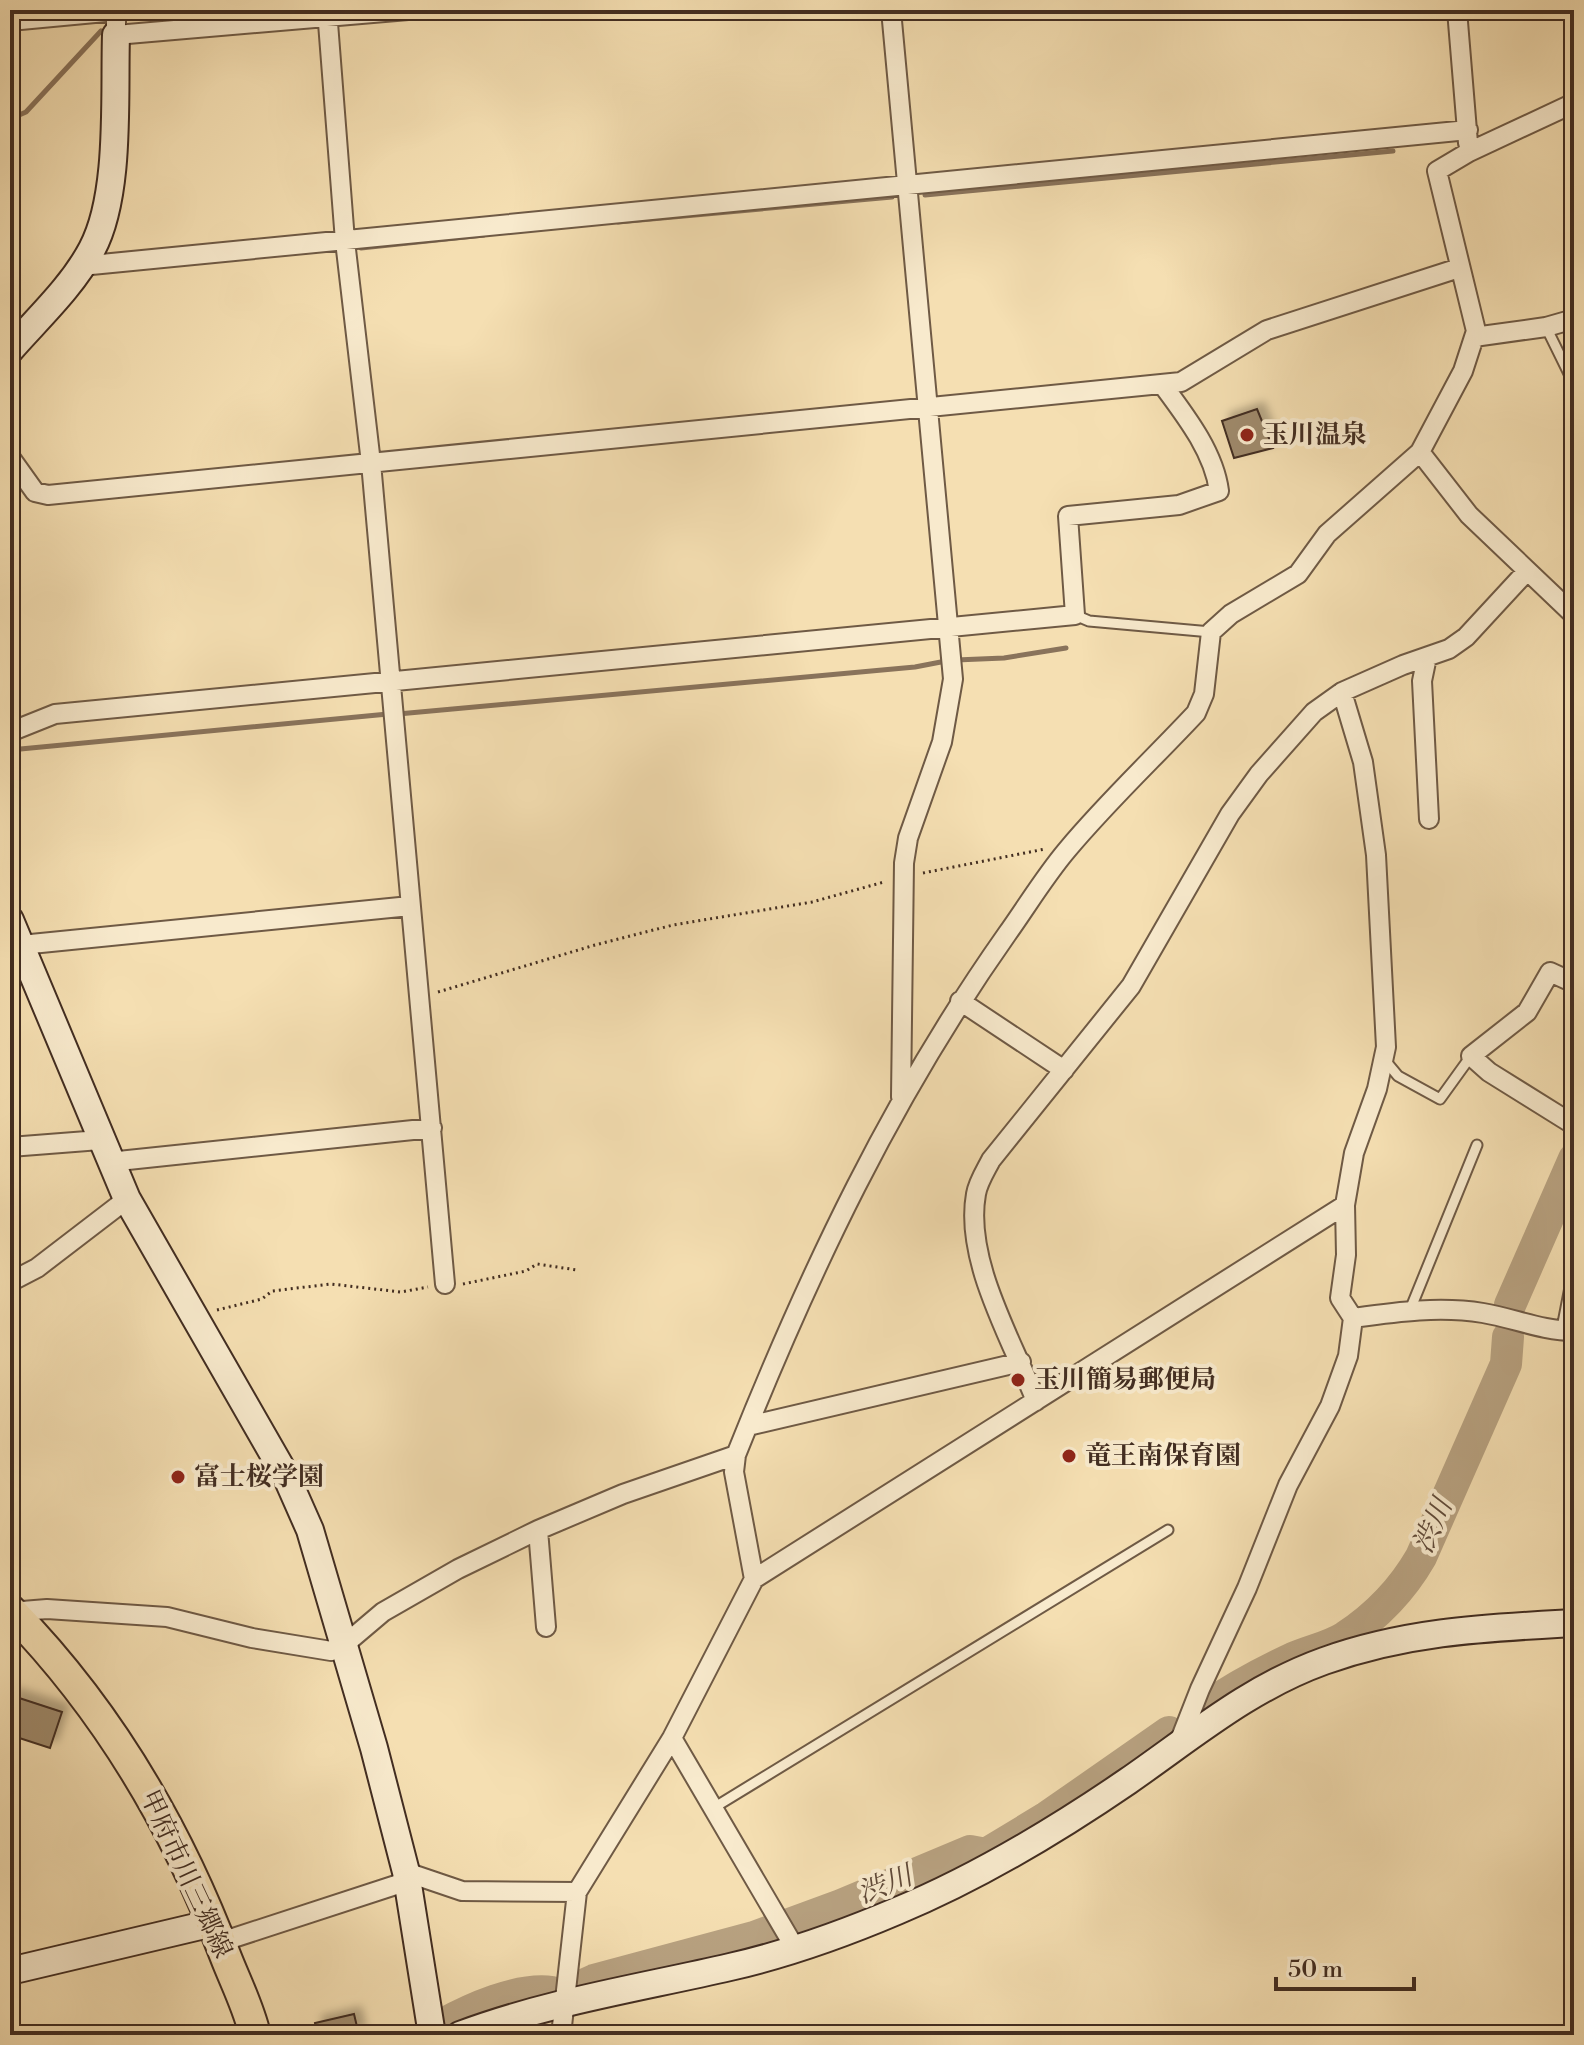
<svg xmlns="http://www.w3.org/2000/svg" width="1584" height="2045" font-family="'Libre Bodoni','Noto Serif JP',serif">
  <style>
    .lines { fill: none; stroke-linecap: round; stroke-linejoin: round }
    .stream { stroke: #89735b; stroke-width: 5 }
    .river { stroke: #b8a281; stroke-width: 32 }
    .building { fill: #9f8a6c; stroke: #422d21; stroke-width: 2; filter: url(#shadow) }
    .lane-casing { stroke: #6f5a45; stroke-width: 13 }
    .street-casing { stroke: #6f5a45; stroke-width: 22 }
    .secondary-casing { stroke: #422d21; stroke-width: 30 }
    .primary-casing { stroke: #422d21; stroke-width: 34 }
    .path { stroke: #422d21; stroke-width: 3; stroke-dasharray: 2 4; stroke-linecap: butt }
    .lane { stroke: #f8eacd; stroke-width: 9 }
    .street { stroke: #f8eacd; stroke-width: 18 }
    .secondary { stroke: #f8eacd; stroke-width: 26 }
    .primary { stroke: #f5dfb2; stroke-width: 30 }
    .poi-dot { fill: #8f2418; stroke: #f8eacd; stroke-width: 3 }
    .labels { text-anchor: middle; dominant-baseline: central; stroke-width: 8; stroke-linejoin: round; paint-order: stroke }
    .poi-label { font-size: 26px; font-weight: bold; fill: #422d21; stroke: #f8eacd; text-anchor: start }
    .street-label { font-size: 26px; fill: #422d21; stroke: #f8eacd }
    .water-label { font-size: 28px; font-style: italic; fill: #604a39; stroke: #f8eacd }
  </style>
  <defs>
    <filter id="shadow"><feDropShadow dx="7" dy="-7" stdDeviation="4" flood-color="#0004"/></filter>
  </defs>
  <rect width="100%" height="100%" fill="#f5dfb2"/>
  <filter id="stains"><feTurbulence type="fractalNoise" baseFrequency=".0025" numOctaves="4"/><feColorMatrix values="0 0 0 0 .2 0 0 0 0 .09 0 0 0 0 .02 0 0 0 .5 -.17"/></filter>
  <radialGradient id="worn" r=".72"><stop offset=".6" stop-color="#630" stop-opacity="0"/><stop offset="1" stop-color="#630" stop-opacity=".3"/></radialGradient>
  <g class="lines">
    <!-- stream -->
    <path class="stream" d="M10,119L26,112L101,31
      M925,195L1393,151
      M618,222L892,197
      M361,248L484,235
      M956,660L1004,658L1066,648
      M398,714L915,667L946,661
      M10,750L388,714"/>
    <!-- river -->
    <path class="river" d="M1510,1305L1574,1159
      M1206,1707C1233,1688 1263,1672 1293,1658C1309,1651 1329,1647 1345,1637C1377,1616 1402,1590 1421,1557L1506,1364L1508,1337
      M576,1988L594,1980L754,1937L841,1905L970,1851L986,1854L1047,1817L1169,1732
      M441,2025C470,2009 518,1987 552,1992"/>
  </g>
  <!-- building -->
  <path class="building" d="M1257,409L1273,448L1234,458L1222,421Z
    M10,1695L62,1712L50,1748L10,1735Z
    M354,2014L359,2035H317L315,2023Z"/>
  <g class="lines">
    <!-- lane casing -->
    <g class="lane-casing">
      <path id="lane" d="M1546,327L1574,384
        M1075,615L1089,621L1211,632
        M1383,1058L1398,1076L1440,1099L1471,1056
        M1410,1310L1477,1145
        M715,1807L1168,1530"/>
    </g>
    <!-- street casing -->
    <g class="street-casing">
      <path id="street" d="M116,10V35L408,10
        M327,10L345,241L371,463L445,1284
        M891,10L953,679L942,742L908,838L904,863L901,1097
        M1457,10L1468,143
        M10,21L116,11
        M81,266L1468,130
        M1474,337L1546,327L1574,319
        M1420,452L1469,515L1574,615
        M10,457L35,492L48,495L1181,382L1267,330L1459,268
        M1427,657L1422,681L1429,819
        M10,732L55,714L1075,615L1068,516L1179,505L1219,491C1214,452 1185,415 1162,384
        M21,945L410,906
        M1574,983L1550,972L1527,1012L1471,1056L1489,1072L1574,1125
        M960,1001L1064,1070
        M10,1147L100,1140
        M109,1162L432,1128
        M10,1282L37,1268L127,1199
        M1353,1318C1397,1312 1439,1306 1483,1313C1513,1318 1543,1331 1574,1331
        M1566,1331L1574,1290
        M1036,1401C1012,1340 964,1260 976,1194C978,1182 986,1170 991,1160L1131,986L1230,814L1259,774L1314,712L1342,692L1403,665L1449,649L1466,637L1527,571
        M748,1426L1021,1362
        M538,1530L546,1627
        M754,1579L1345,1205
        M10,1612L47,1609L167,1617L252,1638L331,1651L344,1645L383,1612L458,1569L538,1530L623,1494L736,1455
        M672,1738L795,1948
        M1178,1745L1200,1689L1247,1588L1288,1485L1330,1406L1348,1356L1353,1318L1340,1298L1346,1255L1345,1205L1354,1153L1377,1089L1386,1047L1376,855L1363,762L1342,692
        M406,1872L462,1891L577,1892
        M221,1942L408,1881
        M561,2035L577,1892L672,1738L754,1579L734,1472L736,1455C810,1270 892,1097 1007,934C1027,906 1045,876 1067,850C1107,802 1153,759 1196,713L1204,694L1211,632L1231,614L1298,574L1327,534L1420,452L1463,371L1476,331L1437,171L1469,152L1574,103"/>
    </g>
    <!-- secondary casing -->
    <g class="secondary-casing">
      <path id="secondary" d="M10,350C38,318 72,287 92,249C121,195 114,96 116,35
        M10,920L127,1199L287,1478L310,1530L374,1748L406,1872L432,2035
        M10,1971L213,1923
        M460,2035C548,2002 639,1988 730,1967C787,1954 843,1934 897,1911C979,1877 1055,1831 1128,1781C1193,1736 1249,1688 1324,1661C1408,1631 1486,1628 1574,1623"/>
    </g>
    <!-- primary casing -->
    <g class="primary-casing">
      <path id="primary" d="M10,1610C107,1709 176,1826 225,1955C235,1981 249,2008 255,2035"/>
    </g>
    <!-- path -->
    <path class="path" d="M923,873L1045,849
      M438,992L595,945L673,925L812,902L884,882
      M463,1284L526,1271L537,1264L577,1270
      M217,1310L262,1299L272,1291L331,1284L401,1292L428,1287"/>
    <!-- lane -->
    <use href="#lane" class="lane"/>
    <!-- street -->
    <use href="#street" class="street"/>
    <!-- secondary -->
    <use href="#secondary" class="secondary"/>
    <!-- primary -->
    <use href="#primary" class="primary"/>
  </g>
  <!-- markers -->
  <g class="poi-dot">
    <circle cx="1247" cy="435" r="8"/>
    <circle cx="1018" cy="1380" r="8"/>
    <circle cx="1069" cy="1456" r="8"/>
    <circle cx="178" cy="1477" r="8"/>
  </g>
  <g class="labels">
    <!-- poi labels -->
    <g class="poi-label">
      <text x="1263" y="435">玉川温泉</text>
      <text x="1034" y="1380">玉川簡易郵便局</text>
      <text x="1085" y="1456">竜王南保育園</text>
      <text x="194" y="1477">富士桜学園</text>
    </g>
    <!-- street labels -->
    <g class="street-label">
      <text transform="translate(186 1874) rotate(65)">甲府市川三郷線</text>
    </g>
    <!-- water labels -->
    <g class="water-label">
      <text transform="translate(1433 1526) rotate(-66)">渋川</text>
      <text transform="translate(885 1885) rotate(-22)">渋川</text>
    </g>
  </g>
  <!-- margin -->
  <rect width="1584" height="2045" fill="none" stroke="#f5dfb2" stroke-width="40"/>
  <rect x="12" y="12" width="1560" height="2021" fill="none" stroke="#422d21" stroke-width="4"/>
  <rect x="20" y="20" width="1544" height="2005" fill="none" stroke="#422d21" stroke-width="2"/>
  <!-- scale -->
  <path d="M1276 1977v12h138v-12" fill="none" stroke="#422d21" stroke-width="4"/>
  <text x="1288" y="1977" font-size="24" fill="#422d21" stroke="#f8eacd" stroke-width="6" paint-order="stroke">50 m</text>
  <rect width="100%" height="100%" filter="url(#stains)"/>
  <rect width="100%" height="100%" fill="url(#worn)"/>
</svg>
